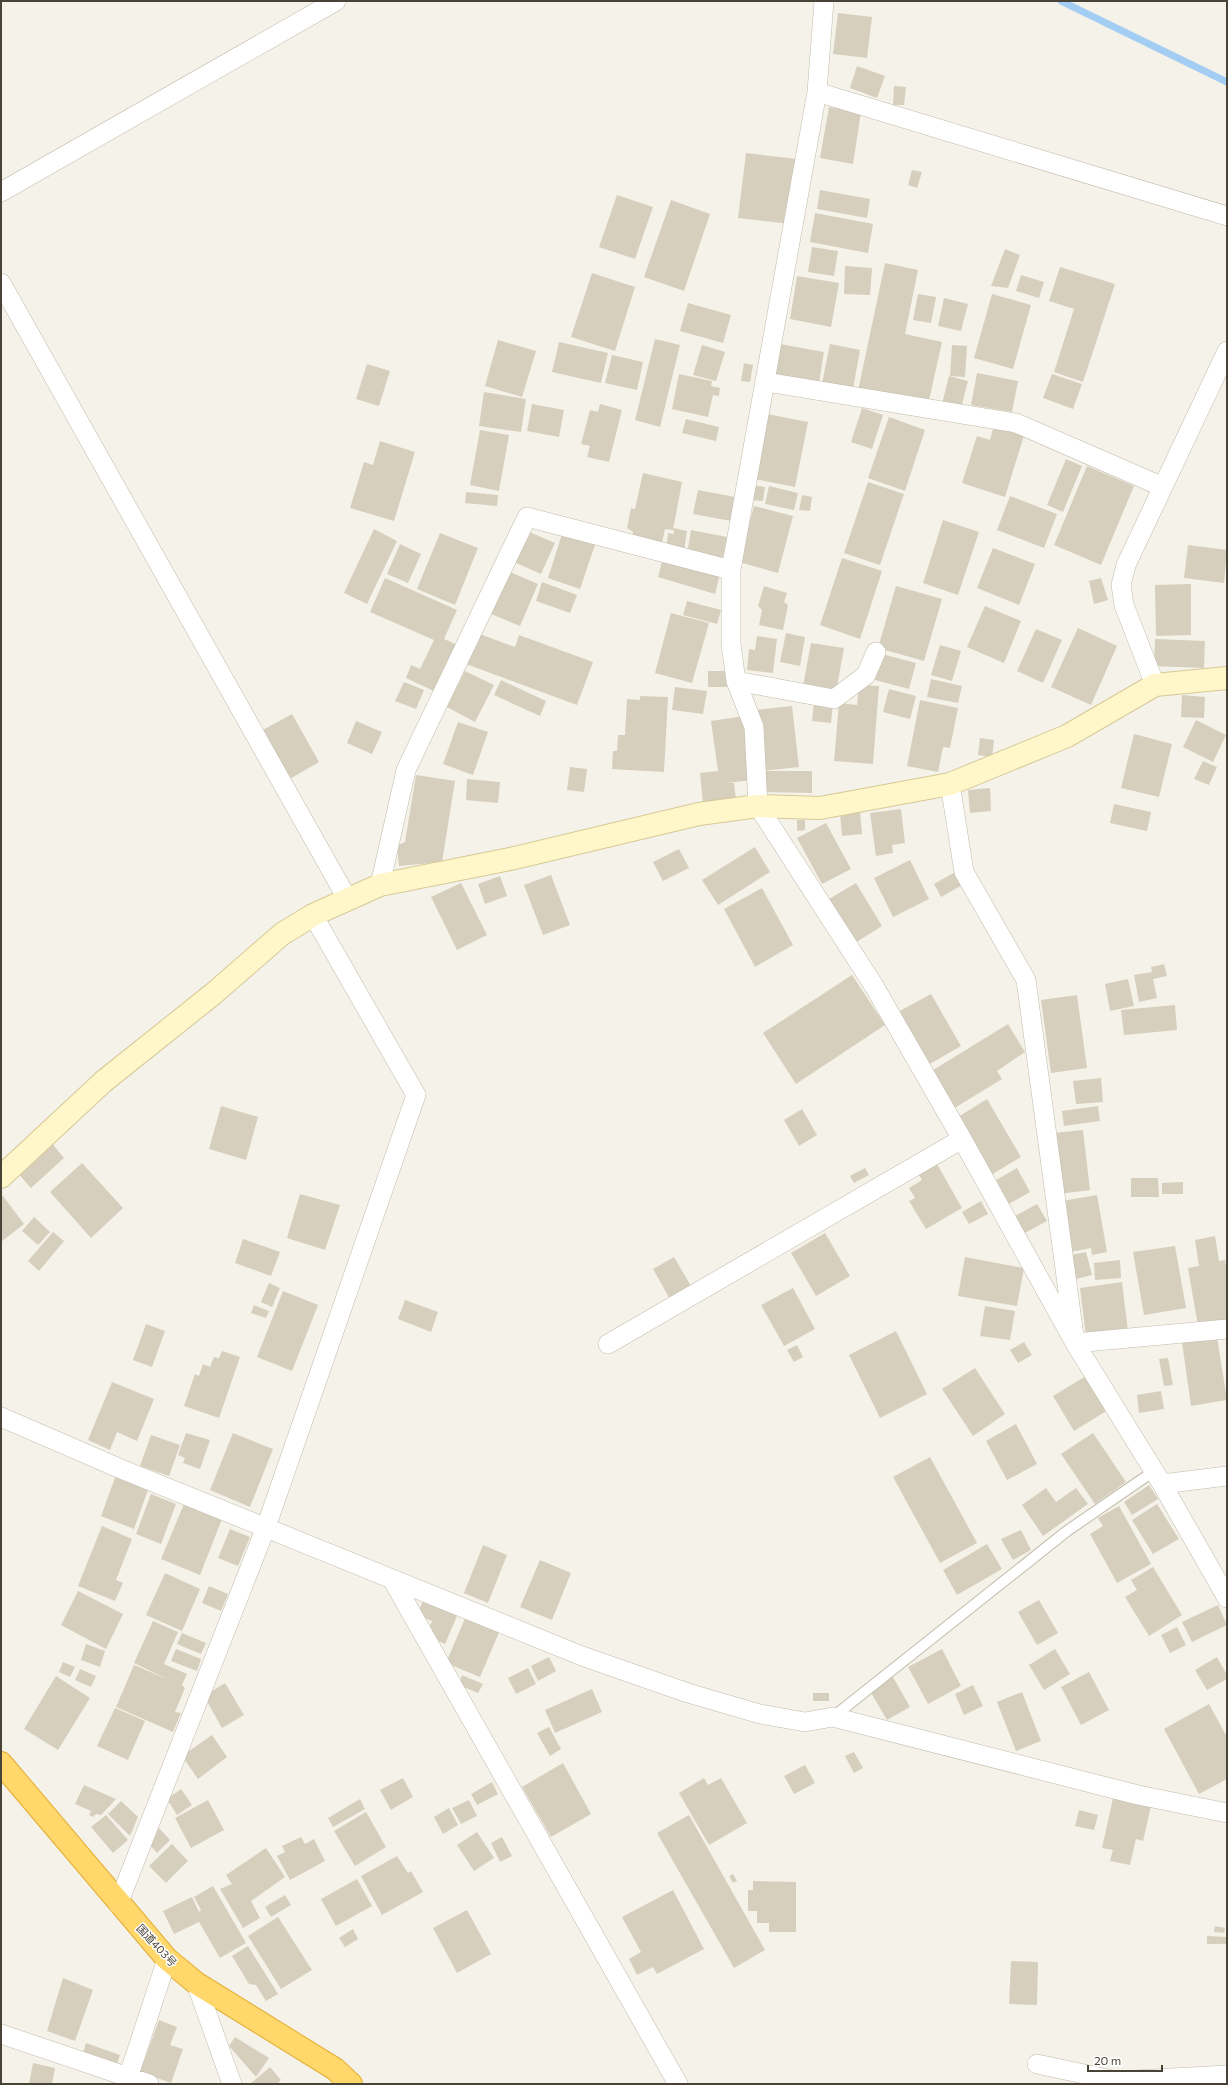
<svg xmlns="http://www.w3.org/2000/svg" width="1228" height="2085" font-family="Commissioner,'Noto Sans JP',sans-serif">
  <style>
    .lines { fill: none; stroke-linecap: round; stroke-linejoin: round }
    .stream { stroke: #a4cdf3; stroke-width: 7 }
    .building { fill: #d7cfbe }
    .lane-casing { stroke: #c1bbab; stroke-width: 12 }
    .street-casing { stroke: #c1bbab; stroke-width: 20 }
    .secondary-casing { stroke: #d6c998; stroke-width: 24 }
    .highway-casing { stroke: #e2ae36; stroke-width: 24 }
    .lane { stroke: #fff; stroke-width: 10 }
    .street { stroke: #fff; stroke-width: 19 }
    .secondary { stroke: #fff6c9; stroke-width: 22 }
    .highway { stroke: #ffd76a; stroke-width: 22 }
    .labels { text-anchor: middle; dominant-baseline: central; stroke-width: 3; stroke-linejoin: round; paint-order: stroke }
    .street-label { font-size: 11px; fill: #494337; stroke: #fff }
  </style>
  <rect width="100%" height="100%" fill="#f5f2e9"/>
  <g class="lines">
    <!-- stream -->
    <path class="stream" d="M1061,1L1227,82"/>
  </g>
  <!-- building -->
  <path class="building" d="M838,13L872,17L867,58L833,54Z
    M857,66L885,76L877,98L850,88Z
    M894,86L906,87L904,105H893Z
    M829,107L861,112L853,164L820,158Z
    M746,153L797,159L790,224L738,218Z
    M912,170L922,172L917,188L908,185Z
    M820,190L870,199L867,218L817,209Z
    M617,195L653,207L635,259L599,247Z
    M671,200L710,214L684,291L644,277Z
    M815,213L873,224L868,253L810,242Z
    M812,247L838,251L834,276L808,272Z
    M1005,249L1020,255L1008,288L991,286Z
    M885,263L918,270L905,334L942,342L928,405L858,391Z
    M845,266L872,268L870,295L844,294Z
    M1060,267L1115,284L1083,382L1054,372L1074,309L1049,301Z
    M592,273L635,287L615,351L571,337Z
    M1021,275L1044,282L1039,298L1016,291Z
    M797,276L839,283L831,327L790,319Z
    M918,294L936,297L931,323L913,320Z
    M992,294L1031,305L1013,369L974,358Z
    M944,298L968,304L961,331L938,326Z
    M688,303L731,315L723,343L680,331Z
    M655,339L680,345L660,427L635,420Z
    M498,340L536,351L522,397L485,386Z
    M559,342L608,353L601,383L552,372Z
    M780,344L824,352L819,383L775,375Z
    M830,344L860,350L853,389L822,383Z
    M702,345L725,352L716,381L693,375Z
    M952,345L967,346L965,377L950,376Z
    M612,355L643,362L637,390L605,383Z
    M744,363L753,365L750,382L741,381Z
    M367,364L390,371L379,406L356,399Z
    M977,373L1018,381L1012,412L971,405Z
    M679,374L712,381L711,386L720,388L719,396L713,395L708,417L672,409Z
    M1052,374L1082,384L1073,409L1043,398Z
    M949,376L968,381L961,408L942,404Z
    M484,392L526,399L521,432L479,426Z
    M532,404L564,410L559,437L527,431Z
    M600,404L622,410L609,462L587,457L590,446L581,444L590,410L598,412Z
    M862,408L883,415L872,449L851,442Z
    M767,414L808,422L795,487L755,479Z
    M889,417L925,430L905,491L868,478Z
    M686,419L719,427L716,441L682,433Z
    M993,429L1025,432L1005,497L962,483L977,436L990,440Z
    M480,430L509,435L499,491L470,485Z
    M380,441L415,452L394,521L350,508L364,462L373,465Z
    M1066,459L1082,466L1063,512L1047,505Z
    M1087,466L1134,486L1101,565L1054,545Z
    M643,473L682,482L673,530L665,529L662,543L632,537L633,532L627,528L631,508L635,509Z
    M868,482L904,494L880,565L844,553Z
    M751,485L765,487L763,501L750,500Z
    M769,486L798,493L794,510L765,504Z
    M698,490L735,497L731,521L693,514Z
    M466,492L498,495L497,506L465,503Z
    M802,495L812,497L810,511L799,510Z
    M1010,496L1057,514L1044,548L997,530Z
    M754,506L793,516L778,573L739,562Z
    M943,520L979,532L958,595L923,583Z
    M673,528L687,531L684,552L666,549L668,533L674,534Z
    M374,529L397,541L367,604L344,593Z
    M691,530L727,537L722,561L687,554Z
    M527,531L555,543L541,574L514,562Z
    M563,531L596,542L580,589L548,578Z
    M440,533L478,548L455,605L417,589Z
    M400,544L421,554L408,583L387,574Z
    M1188,545L1227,550L1224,583L1184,578Z
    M993,548L1035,564L1019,605L977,588Z
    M663,558L720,574L715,594L658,577Z
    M842,558L882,571L860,639L820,625Z
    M510,572L538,584L520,626L491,614Z
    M385,578L457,610L444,639L460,646L438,693L406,678L411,665L420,669L434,640L370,612Z
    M1101,578L1108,600L1094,604L1089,581Z
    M542,582L577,595L570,613L536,601Z
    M1191,584V635L1156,636L1155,585Z
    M764,586L787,593L784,602L788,605L783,630L759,625L762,610L758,606Z
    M896,586L942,599L924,661L878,648Z
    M687,601L721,610L717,624L683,615Z
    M985,606L1021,621L1004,663L967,647Z
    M671,613L709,623L692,683L655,673Z
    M1078,628L1117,646L1091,705L1051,687Z
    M1036,629L1062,640L1043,683L1017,671Z
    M477,633L515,647L519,635L593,662L577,705L466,664Z
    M786,633L805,637L800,666L780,662Z
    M757,636L777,639L773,673L747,670L749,649L755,650Z
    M1155,639L1205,641L1204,668L1154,666Z
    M811,643L844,648L836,692L803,686Z
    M940,645L961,651L952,681L931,675Z
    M882,654L916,663L909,689L875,680Z
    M465,671L494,685L475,722L447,707Z
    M708,671H726L727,687H708Z
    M931,679L962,686L958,703L927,697Z
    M501,680L546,701L540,716L494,695Z
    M404,682L424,690L416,709L395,701Z
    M859,685L879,686L873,764L834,761L839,703L857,705Z
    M675,687L707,691L703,714L672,710Z
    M889,689L916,696L910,719L883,712Z
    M1182,695L1205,697L1204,718L1181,717Z
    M640,696L668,697L664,772L612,769L613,751H617L618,735H625L627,699L640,700Z
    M920,700L958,708L950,748L943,747L938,772L907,766Z
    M814,702L833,704L831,723L812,721Z
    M792,706L799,767L762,771L756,710Z
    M292,714L319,762L288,780L261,731Z
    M744,716L753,780L726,783H734L736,800L703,804L700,773L718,771L711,721Z
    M1196,720L1226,735L1213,762L1183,747Z
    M356,721L382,732L372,754L347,743Z
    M458,722L488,732L473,775L443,764Z
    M1134,734L1172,744L1159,797L1121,788Z
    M980,738L994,740L992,757L978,755Z
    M1203,761L1217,767L1209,785L1194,779Z
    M570,767L587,769L584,792L567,790Z
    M762,771H812V793L761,792Z
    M416,775L455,781L442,862L399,866L397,846L405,842Z
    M467,779L500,782L498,803L466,800Z
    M990,788L991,811L970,813L968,790Z
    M1114,804L1151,812L1147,831L1110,823Z
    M901,809L905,843L892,845L893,853L876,856L870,813Z
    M860,811L862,834L842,836L840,813Z
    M797,820H805V830L797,831Z
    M826,823L851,869L822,884L797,838Z
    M755,847L770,872L718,905L702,880Z
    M679,849L689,868L663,881L653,862Z
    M910,860L929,899L893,917L874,878Z
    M959,870L966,883L941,897L934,884Z
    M551,875L570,925L543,935L524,885Z
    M500,876L507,896L485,904L478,884Z
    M461,883L487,935L457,950L431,897Z
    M856,883L882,926L855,943L829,899Z
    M762,888L793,945L755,967L724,909Z
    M1164,964L1167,976L1153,979L1157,998L1139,1002L1134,975L1152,972L1151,967Z
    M852,975L885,1025L796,1084L763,1033Z
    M1128,979L1134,1006L1110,1011L1105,984Z
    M931,994L961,1046L928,1065L898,1012Z
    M1077,995L1087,1068L1051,1073L1041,1000Z
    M1175,1005L1177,1030L1124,1035L1121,1010Z
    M1008,1024L1025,1052L997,1071L1002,1079L953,1109L930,1072Z
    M1101,1078L1103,1102L1076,1104L1073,1081Z
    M987,1099L1021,1157L991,1175L958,1117Z
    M221,1106L258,1117L246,1160L209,1149Z
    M1098,1106L1100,1121L1064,1126L1062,1111Z
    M802,1109L817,1135L799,1146L784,1120Z
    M1083,1130L1090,1190L1059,1194L1053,1133Z
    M50,1141L64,1158L31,1188L16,1171Z
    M82,1163L123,1208L91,1238L50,1192Z
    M937,1164L962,1208L926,1229L909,1201L915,1198L909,1188L922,1180L919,1175Z
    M865,1168L869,1175L854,1183L850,1176Z
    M1017,1168L1030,1192L1009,1204L996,1180Z
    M1131,1178H1158L1159,1197H1131Z
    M1183,1182V1194H1162V1183Z
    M300,1194L340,1205L325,1250L287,1238Z
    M1097,1195L1107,1252L1092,1255L1091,1248L1071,1252L1062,1201Z
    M3,1196L24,1224L1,1242V1197Z
    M981,1201L988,1214L969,1224L962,1212Z
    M1037,1204L1047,1221L1023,1234L1013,1217Z
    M34,1217L50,1232L38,1245L22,1231Z
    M53,1232L64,1241L39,1271L28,1261Z
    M825,1233L850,1276L816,1296L791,1253Z
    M1215,1236L1219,1261L1225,1260L1227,1272V1321L1198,1326L1188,1268L1199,1266L1195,1240Z
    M243,1239L280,1252L271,1276L235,1263Z
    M1175,1246L1186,1308L1144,1315L1133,1252Z
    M1086,1252L1092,1275L1076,1279L1071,1255Z
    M674,1257L691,1286L670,1299L653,1269Z
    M965,1257L1024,1268L1017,1306L958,1296Z
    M1120,1260L1121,1278L1095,1280L1094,1263Z
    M1122,1282L1128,1331L1086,1337L1080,1288Z
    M269,1283L280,1288L272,1307L261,1302Z
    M793,1288L815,1329L784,1346L761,1305Z
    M283,1291L318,1305L292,1371L257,1357Z
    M405,1300L438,1312L431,1332L398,1319Z
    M254,1305L269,1311L266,1318L251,1313Z
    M985,1306L1015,1311L1010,1340L980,1336Z
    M146,1324L165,1331L152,1367L133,1360Z
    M896,1331L927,1394L880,1418L849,1355Z
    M1217,1337L1227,1400L1191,1406L1182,1342Z
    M1024,1342L1032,1355L1018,1363L1010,1350Z
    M797,1345L803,1357L794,1362L787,1350Z
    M222,1351L240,1357L219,1418L184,1406L195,1374L199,1376L203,1364L210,1367L214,1357L219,1358Z
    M1168,1358L1173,1385L1164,1386L1159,1359Z
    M975,1368L1005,1414L973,1436L942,1389Z
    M1086,1376L1108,1410L1074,1431L1053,1396Z
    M112,1382L154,1399L137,1441L117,1432L110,1450L88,1440Z
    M1161,1391L1164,1409L1139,1413L1137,1395Z
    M1016,1424L1037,1464L1007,1480L986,1441Z
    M186,1433L210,1440L200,1469L183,1463L185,1458L178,1455Z
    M233,1433L273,1449L250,1507L210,1490Z
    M1093,1433L1126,1482L1095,1504L1061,1454Z
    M151,1435L180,1445L169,1476L140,1466Z
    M930,1457L977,1543L940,1563L893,1477Z
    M116,1475L149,1487L134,1529L101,1516Z
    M1149,1485L1158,1499L1132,1515L1124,1502Z
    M1046,1488L1056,1502L1076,1488L1088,1504L1043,1536L1022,1505Z
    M151,1494L176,1504L161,1544L136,1534Z
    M184,1504L222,1519L200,1575L161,1559Z
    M1157,1504L1179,1539L1153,1554L1132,1520Z
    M1119,1506L1151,1564L1117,1583L1090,1534L1103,1526L1098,1518Z
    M102,1526L132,1539L116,1580L123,1583L115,1601L78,1586Z
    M230,1529L250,1537L238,1566L218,1558Z
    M1021,1530L1031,1550L1013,1560L1001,1539Z
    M987,1544L1002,1569L957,1595L943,1570Z
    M483,1545L507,1555L488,1603L464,1593Z
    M540,1560L571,1573L552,1620L520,1607Z
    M1153,1567L1182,1615L1149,1636L1125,1597L1137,1590L1131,1580Z
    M165,1573L200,1589L182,1631L146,1615Z
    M209,1586L228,1594L221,1611L202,1603Z
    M78,1591L123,1614L106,1649L61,1625Z
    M1039,1600L1058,1633L1037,1645L1018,1612Z
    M423,1601L457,1616L445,1644L426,1636L432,1621L417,1615Z
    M1218,1605L1227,1625L1192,1642L1182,1622Z
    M466,1616L500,1630L480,1677L446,1663Z
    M153,1621L178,1632L164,1664L187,1674L182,1685L185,1688L175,1712L181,1713L173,1732L116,1707L134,1665L169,1680L134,1663Z
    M1177,1627L1186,1645L1170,1653L1161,1635Z
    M182,1633L206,1643L201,1654L177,1644Z
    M86,1644L105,1651L100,1667L81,1660Z
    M176,1649L201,1659L197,1671L171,1661Z
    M942,1649L961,1686L928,1704L908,1667Z
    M1055,1649L1070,1674L1044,1690L1029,1665Z
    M549,1657L556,1671L538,1681L531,1666Z
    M1217,1657L1227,1675V1679L1207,1690L1195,1670Z
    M63,1662L75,1667L70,1677L59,1672Z
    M528,1668L536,1684L516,1694L508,1678Z
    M80,1669L96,1676L91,1687L75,1680Z
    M1089,1672L1109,1710L1081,1725L1061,1687Z
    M462,1675L483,1684L478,1693L459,1685Z
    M56,1676L90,1698L58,1750L24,1729Z
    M893,1677L910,1707L887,1720L870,1691Z
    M225,1683L244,1715L222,1728L204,1696Z
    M973,1685L983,1706L964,1715L955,1694Z
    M592,1689L602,1712L555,1733L545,1710Z
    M1022,1692L1041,1741L1016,1751L997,1702Z
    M813,1693H829V1701H813Z
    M1209,1704L1227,1737V1779L1199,1794L1164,1729Z
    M115,1708L145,1721L128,1760L97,1746Z
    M549,1727L561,1749L550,1756L537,1733Z
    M212,1735L227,1757L198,1779L182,1756Z
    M854,1752L863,1768L854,1773L845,1756Z
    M563,1763L591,1814L551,1837L522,1787Z
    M805,1765L815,1783L794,1794L784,1776Z
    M403,1778L413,1797L391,1810L380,1790Z
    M704,1778L708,1785L721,1778L747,1823L709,1845L679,1793Z
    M492,1782L498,1794L477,1805L471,1794Z
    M84,1785L116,1799L101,1815L96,1814L93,1817L89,1815L91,1811L75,1804Z
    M181,1789L192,1805L177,1815L167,1799Z
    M1113,1798L1151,1806L1143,1841L1136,1839L1130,1865L1110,1861L1113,1850L1102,1848Z
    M360,1799L365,1809L333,1827L328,1818Z
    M208,1800L224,1830L191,1848L175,1818Z
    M469,1800L477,1816L461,1824L452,1808Z
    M121,1801L138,1817L130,1836L108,1814Z
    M449,1808L458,1825L443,1834L434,1817Z
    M1079,1810L1098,1815L1094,1830L1075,1826Z
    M366,1812L386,1847L355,1866L334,1831Z
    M106,1815L128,1840L113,1853L91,1827Z
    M689,1815L765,1950L734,1968L657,1833Z
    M159,1828L170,1840L157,1853L146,1841Z
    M477,1832L494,1858L474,1871L457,1845Z
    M301,1837L305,1844L314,1839L325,1861L290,1880L277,1856L285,1852L282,1846Z
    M502,1837L512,1856L500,1862L491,1843Z
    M172,1844L188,1861L166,1883L149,1866Z
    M266,1848L285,1877L251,1901L260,1918L243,1928L220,1889L232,1884L226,1875Z
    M397,1856L408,1873L411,1871L423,1892L382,1915L361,1876Z
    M733,1874L737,1881L733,1883L729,1876Z
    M357,1879L372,1906L336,1926L321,1899Z
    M753,1881L796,1882V1932H769V1923H757V1911H748V1890H753Z
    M213,1886L246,1943L220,1958L199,1922L174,1934L163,1911L192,1897L199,1912L201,1910L194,1897Z
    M673,1890L704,1949L657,1974L653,1967L637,1975L629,1959L641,1952L622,1917Z
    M285,1895L291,1905L271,1917L265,1907Z
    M467,1910L491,1954L457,1973L433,1928Z
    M278,1917L312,1970L281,1989L248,1936Z
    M1215,1926L1225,1928L1224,1933L1214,1932Z
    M353,1929L358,1939L345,1947L339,1938Z
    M1207,1936L1227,1937V1944H1207Z
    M248,1946L278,1994L266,2001L256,1985L249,1984L232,1956Z
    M1011,1961L1038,1962L1037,2005L1009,2004Z
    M63,1978L93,1990L75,2041L47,2031Z
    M159,2020L177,2027L170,2045L183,2049L171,2083L140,2072Z
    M235,2037L269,2058L256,2077L229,2046Z
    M86,2043L120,2055L117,2064L83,2053Z
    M33,2063L55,2068L52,2084H29Z
    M270,2067L281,2080L277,2084H250Z"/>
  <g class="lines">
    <!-- lane casing -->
    <g class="lane-casing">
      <path id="lane" d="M833,1717L1067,1531L1154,1471"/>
    </g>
    <!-- street casing -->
    <g class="street-casing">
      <path id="street" d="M824,1L817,92L731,570V644L736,681L754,727L758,806L874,986L962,1139L1075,1343L1162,1484L1227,1598
        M817,92L1227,216
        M1,192L336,1
        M1,283L348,900
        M766,382L1016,423L1163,487
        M736,681L834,699L866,675L876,652
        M1155,685L1124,605L1121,585L1126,565L1227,351
        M950,784L964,872L1026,980L1075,1343L1227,1329
        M380,885L406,770L527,517L731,570
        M608,1344L962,1139
        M1,1417L121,1469L582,1656L688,1693L760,1714L805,1722L833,1717L1138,1795L1227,1813
        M1162,1484L1227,1476
        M392,1579L678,2084
        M118,1904L266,1527L416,1095L313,915
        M196,1983L232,2084
        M1,2034L149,2084
        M1037,2064L1117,2081L1227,2075
        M126,2084L167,1959"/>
    </g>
    <!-- secondary casing -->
    <g class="secondary-casing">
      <path id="secondary" d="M1,1177L104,1081L213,994L282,934L313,915L380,885L510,859L699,814L758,806L820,808L950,784L1067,736L1155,685L1227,678"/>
    </g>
    <!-- highway casing -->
    <g class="highway-casing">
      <path id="highway" d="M1,1763L167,1959L196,1983L335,2069L351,2084"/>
    </g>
    <!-- lane -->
    <use href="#lane" class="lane"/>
    <!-- street -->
    <use href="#street" class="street"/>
    <!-- secondary -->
    <use href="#secondary" class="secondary"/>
    <!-- highway -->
    <use href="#highway" class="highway"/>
  </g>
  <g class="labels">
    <!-- street labels -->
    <g class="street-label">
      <text transform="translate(157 1945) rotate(47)">国道403号</text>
    </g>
  </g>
  <!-- border -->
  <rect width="1228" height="2085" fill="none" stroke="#494337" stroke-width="4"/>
  <!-- scale -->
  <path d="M1088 2065v6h74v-6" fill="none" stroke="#494337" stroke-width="2"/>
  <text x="1094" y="2065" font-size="12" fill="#494337" stroke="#ffffff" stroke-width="3" paint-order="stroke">20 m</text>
</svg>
